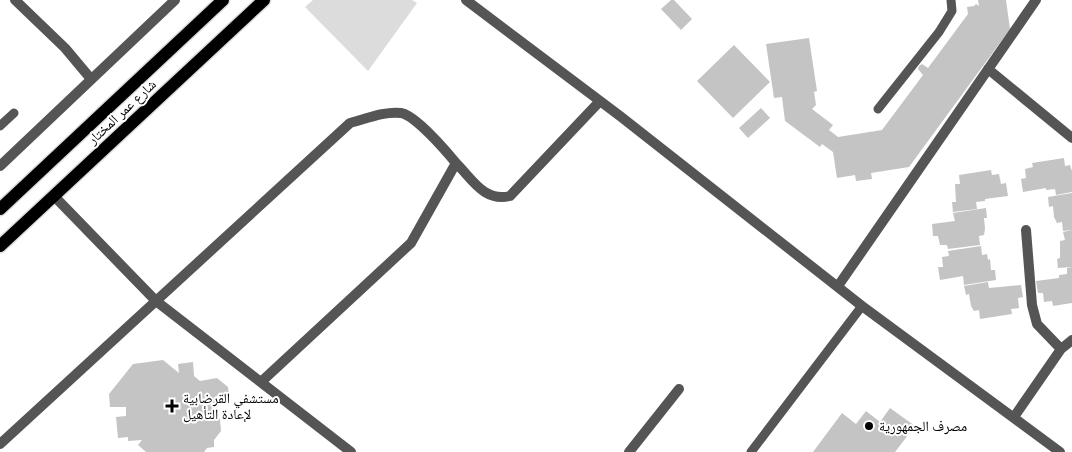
<svg xmlns="http://www.w3.org/2000/svg" width="1072" height="452" font-family="Figtree,'Noto Naskh Arabic',sans-serif">
  <style>
    .green { fill: #dcdcdc }
    .building { fill: #c4c4c4 }
    .lines { fill: none; stroke-linecap: round; stroke-linejoin: round }
    .primary-casing { stroke: #dbdbdb; stroke-width: 15 }
    .lane { stroke: #555; stroke-width: 9 }
    .street { stroke: #555; stroke-width: 10 }
    .primary { stroke: #000; stroke-width: 12 }
    .poi-dot { fill: #000; stroke: #fff; stroke-width: 2 }
    .labels { text-anchor: middle; dominant-baseline: central; stroke-width: 4; stroke-linejoin: round; paint-order: stroke }
    .street-label { font-size: 14px; fill: #000; stroke: #fff }
    .poi-label { font-size: 14px; fill: #000; stroke: #fff; text-anchor: start }
  </style>
  <rect width="100%" height="100%" fill="#fff"/>
  <!-- green -->
  <path class="green" d="M313,0H412L417,3L368,71L305,7Z"/>
  <!-- building -->
  <path class="building" d="M671,0H674L692,19L681,30L661,9Z
    M978,0H1006L1010,29L909,167L871,173L872,179L856,181L855,175L837,178L833,152L822,144L820,147L785,121L782,97L774,98L766,44L809,38L817,91L814,92L816,105L812,109L833,125L829,130L838,137L882,130L923,75L918,69L919,66L922,64L928,68L968,14L967,7L974,6L976,4L979,6Z
    M734,45L770,82L733,118L697,81Z
    M761,108L770,118L748,138L739,128Z
    M1064,158L1065,166L1070,165L1072,171V192L1056,195L1055,189L1046,190V188L1023,192L1021,179L1026,178L1025,169L1033,167L1032,163Z
    M991,170L992,175L999,174L1001,184L1006,183L1008,196L985,199V201L976,202L977,209L953,212L952,202H956L955,184H960L959,175Z
    M1072,193V230L1063,231L1062,222L1057,223L1054,217L1053,206L1049,207L1048,197Z
    M986,208L987,218H984L985,229L984,235L979,236L980,245L948,249L947,245H940L938,236H933L932,224L955,221L953,213Z
    M1072,230V267L1058,268L1057,259L1060,258V241L1065,240L1063,232Z
    M981,246L982,255L987,254L988,260L990,259L991,270H995L996,280L964,285L963,276L940,280L938,267H943L942,257L949,256L948,251Z
    M1072,267V303L1053,306L1052,301L1044,302L1043,293H1038L1036,281L1059,278V275L1067,274V268Z
    M988,282L989,288L1021,285L1023,297L1018,298L1019,308L1011,309L1012,314L980,319L979,310L974,311L971,306L969,294L966,295L964,286Z
    M163,360L179,373L178,364L193,362L194,376L200,381L217,378L228,387L230,403L220,404L212,413L220,419L221,431L214,440V447L207,448L204,452H146L138,445L142,440L128,441V437L118,438L116,417L126,416V407H110L109,394L133,364Z
    M890,408L915,426L895,452H813L842,413L856,424L866,411L880,422Z"/>
  <g class="lines">
    <!-- primary casing -->
    <g class="primary-casing">
      <path id="primary" d="M0,209L223,0
        M0,246L264,0"/>
    </g>
    <!-- lane -->
    <path class="lane" d="M878,109L939,32L952,11L951,0
      M0,126L14,113
      M751,452L862,306"/>
    <!-- street -->
    <path class="street" d="M15,0L65,48L91,79
      M466,0L620,116L862,306L1060,452
      M988,69L1072,138
      M456,163C473,180 484,202 510,196L600,101
      M0,166L175,0
      M54,196L156,301L351,452
      M1026,230L1032,305L1037,324L1061,349
      M838,286L1036,0
      M1014,417L1061,349L1072,340
      M0,444L350,123C366,119 384,111 401,113C415,115 446,151 456,163L411,243L261,382
      M629,452L679,389"/>
    <!-- primary -->
    <use href="#primary" class="primary"/>
  </g>
  <!-- markers -->
  <g class="poi-dot">
    <path d="M169.5 398.5h5v5h5v5h-5v5h-5v-5h-5v-5h5z"/>
    <circle cx="869" cy="426" r="5"/>
  </g>
  <g class="labels">
    <!-- street labels -->
    <g class="street-label">
      <text transform="translate(122 112) rotate(-43)">شارع عمر المختار</text>
    </g>
    <!-- poi labels -->
    <g class="poi-label">
      <text x="183" y="398">مستشفي القرضابية<tspan x="183" dy="16">لإعادة التأهيل</tspan></text>
      <text x="879" y="426">مصرف الجمهورية</text>
    </g>
  </g>
</svg>
